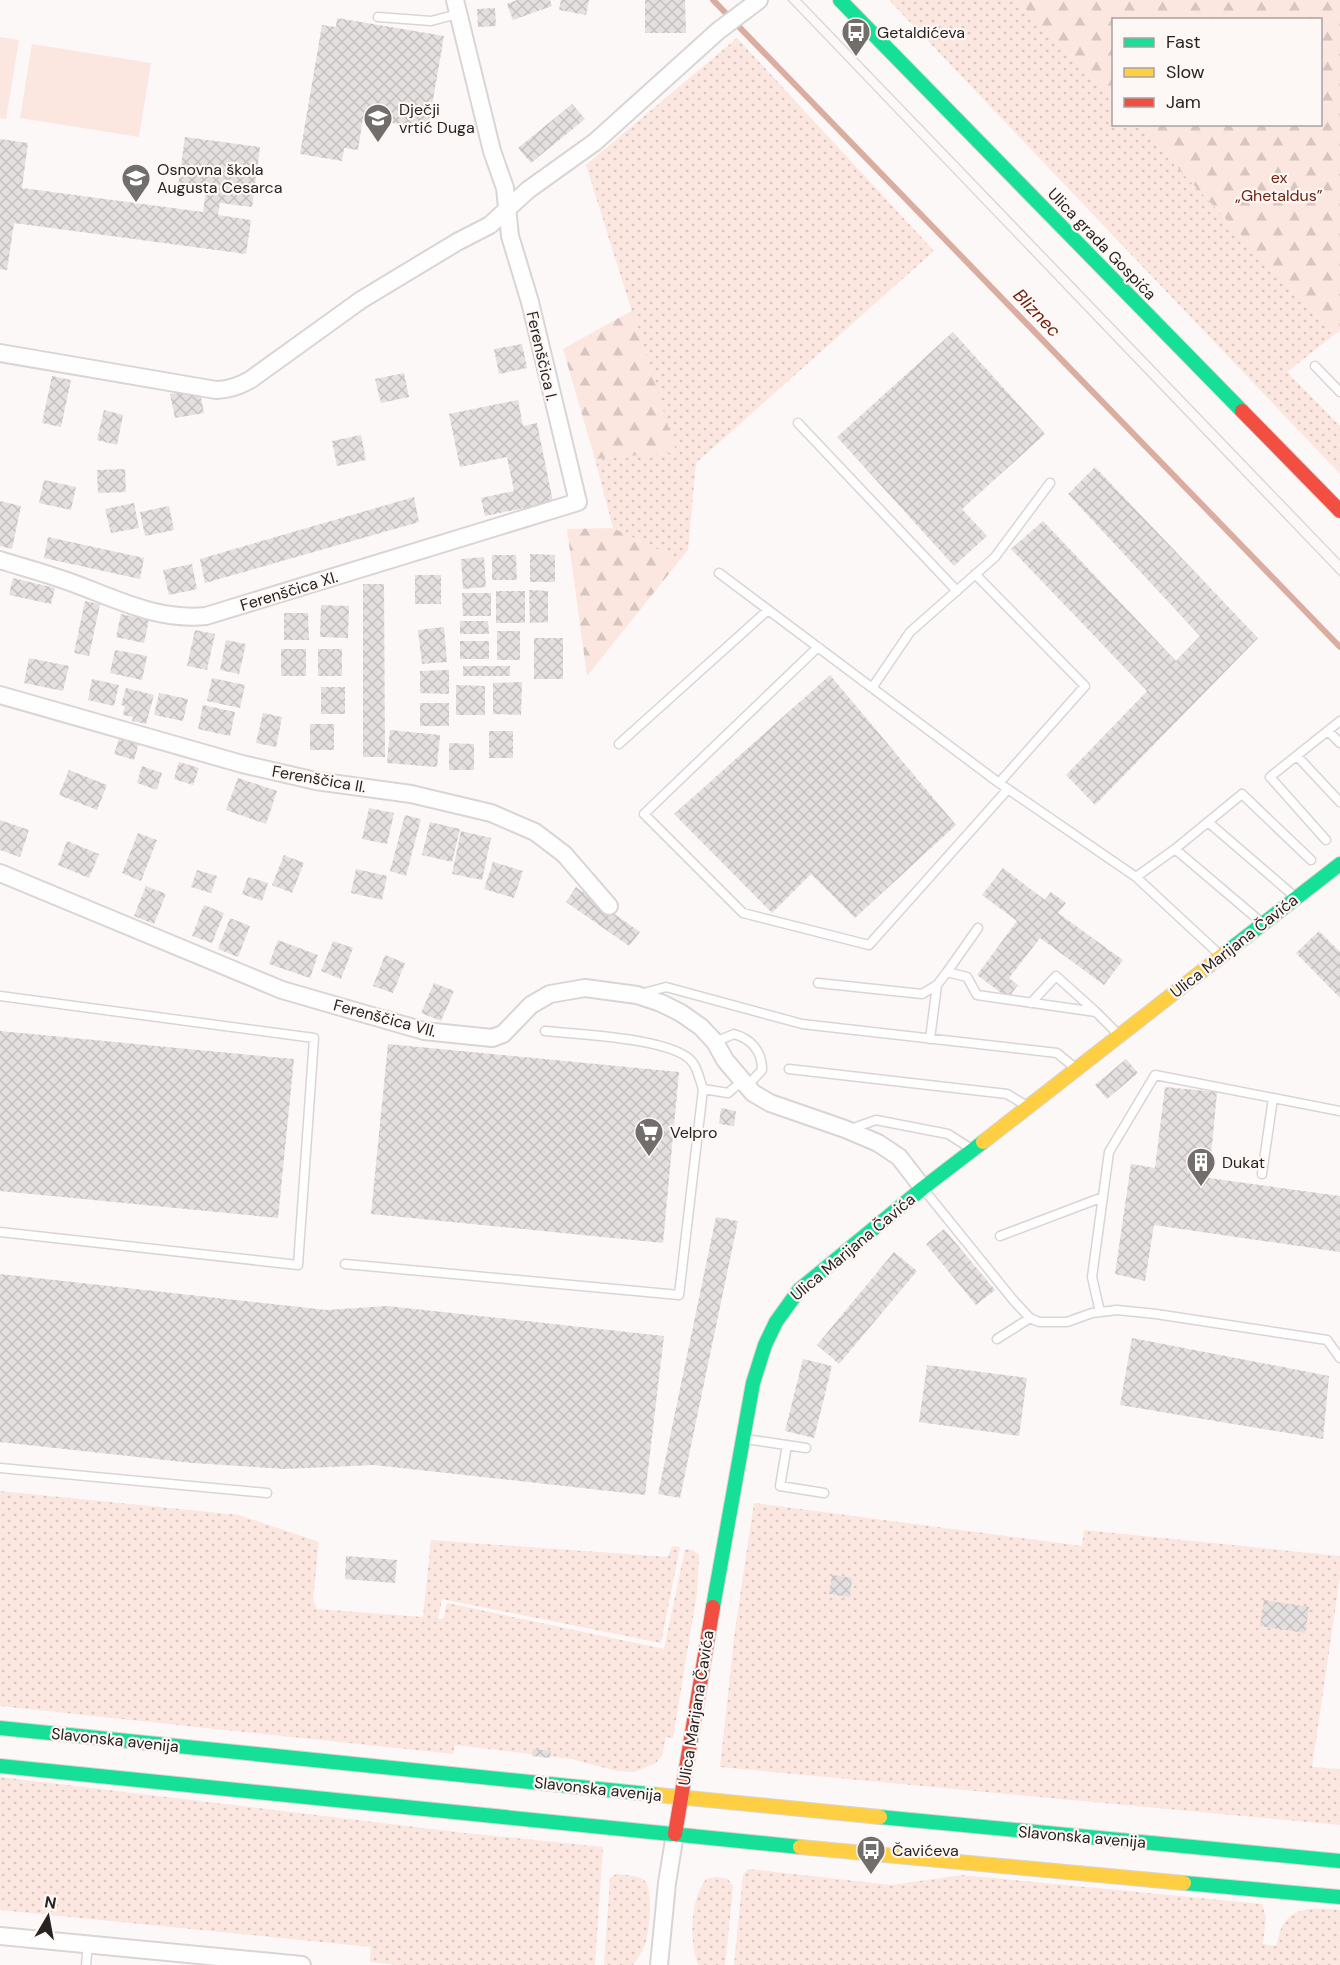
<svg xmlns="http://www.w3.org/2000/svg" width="1340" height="1965" font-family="'DM Sans',sans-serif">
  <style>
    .grass { fill: url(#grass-dots) }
    .forest { fill: url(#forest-firs) }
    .pitch { fill: #fbe6e0 }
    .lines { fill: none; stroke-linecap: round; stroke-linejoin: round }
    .stream { stroke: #dbaca0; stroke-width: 6 }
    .building { fill: url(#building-cross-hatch) }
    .lane-casing { stroke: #d9d5d5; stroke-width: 11 }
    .street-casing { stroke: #d9d5d5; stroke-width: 20 }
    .fast-casing { stroke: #d9d5d5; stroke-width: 16 }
    .slow-casing { stroke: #d9d5d5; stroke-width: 16 }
    .jam-casing { stroke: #d9d5d5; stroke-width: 16 }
    .lane { stroke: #fffefe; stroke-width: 8 }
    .street { stroke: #fffefe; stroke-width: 16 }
    .fast { stroke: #16e098; stroke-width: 14 }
    .slow { stroke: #ffcf43; stroke-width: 14 }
    .jam { stroke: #f24e42; stroke-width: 14 }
    .tram { stroke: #dbd9d9; stroke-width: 1.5 }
    .labels { text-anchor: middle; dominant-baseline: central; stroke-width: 4.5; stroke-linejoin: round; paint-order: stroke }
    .poi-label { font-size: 16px; fill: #282321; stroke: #fdf7f6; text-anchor: start }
    .park-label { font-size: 16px; fill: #712310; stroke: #fdf7f6 }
    .street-label { font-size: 16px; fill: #282321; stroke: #fdf7f6 }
    .water-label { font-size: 18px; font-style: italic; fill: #6d200d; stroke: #fdf7f6 }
  </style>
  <defs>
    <pattern id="grass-dots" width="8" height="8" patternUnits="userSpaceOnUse" patternTransform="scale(1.5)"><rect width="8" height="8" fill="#fbe6e0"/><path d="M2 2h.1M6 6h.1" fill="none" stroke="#d7c5c0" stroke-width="1.8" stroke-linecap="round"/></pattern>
    <pattern id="forest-firs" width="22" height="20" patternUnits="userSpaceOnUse" patternTransform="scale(1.5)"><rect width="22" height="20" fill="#fbe6e0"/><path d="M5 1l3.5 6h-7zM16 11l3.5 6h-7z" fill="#d7c5c0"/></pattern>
    <pattern id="building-cross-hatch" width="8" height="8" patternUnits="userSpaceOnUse" patternTransform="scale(1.5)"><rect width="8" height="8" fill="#e4e0df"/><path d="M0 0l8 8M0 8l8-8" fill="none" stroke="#c4c0bf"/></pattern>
  </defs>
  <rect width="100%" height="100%" fill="#fcf8f7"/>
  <!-- grass -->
  <path class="grass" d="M889,0H1017L1113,100L1114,124L1137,125L1335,334L1287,372L1340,426V474Z
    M737,38L934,251L696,463L688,550L680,560L613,528L595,459L676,452L586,165Z
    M0,1491L239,1515L319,1542L313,1599L317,1609L423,1617L431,1540L668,1557L672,1546L680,1547L661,1643L442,1599L438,1619H443L447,1603L664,1649L685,1549L693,1550L699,1555L697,1593L673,1738L666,1737L662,1755L656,1763L634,1772L617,1771L572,1759L455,1745L453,1754L0,1706Z
    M754,1503L1082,1546L1084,1530L1340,1556V1577L1312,1767L1340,1769V1825L720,1767L735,1630Z
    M0,1777L465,1833L603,1847L595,1965H398L370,1962L371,1947L0,1910Z
    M748,1869L891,1885L962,1875L1262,1904L1266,1917L1263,1944L1276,1946C1278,1940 1279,1932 1282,1927C1294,1904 1318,1908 1340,1910V1965H734L743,1875Z
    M616,1874C625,1875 637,1875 644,1880C654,1888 649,1933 645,1945C642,1953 637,1959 633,1965H604L610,1878Z
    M717,1877L728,1879L733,1887L725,1965H698C689,1940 690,1900 706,1879Z"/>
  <!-- forest -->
  <path class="forest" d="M1017,0H1340V331L1335,334L1137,125L1320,124V20H1114L1113,100Z
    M633,310L676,452L595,459L563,349Z
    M613,528L680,560L587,676L567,529Z"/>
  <!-- pitch -->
  <path class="pitch" d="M0,37L19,40L6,119L0,118Z
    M32,44L151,63L139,137L20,118Z"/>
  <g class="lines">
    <!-- stream -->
    <path class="stream" d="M713,0L1340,647"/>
  </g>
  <!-- building -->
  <path class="building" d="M517,0H550L552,6L513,20L507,4Z
    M561,0H589L586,15L559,10Z
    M645,0H685L686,33H645Z
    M495,8L496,26L478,27L477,9Z
    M337,18L444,36L428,129L363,118L358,150L344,148L342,161L300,154L322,25L336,27Z
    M572,104L585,119L531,163L518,148Z
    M185,137L260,147L252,207L220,203L218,215L251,220L246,254L14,223L7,270L0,269V139L28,143L22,188L203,212L206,191L178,187Z
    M953,332L1045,434L962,509L987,536L954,566L837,437Z
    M522,344L527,368L499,374L494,349Z
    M404,373L409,397L381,403L375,379Z
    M52,376L71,380L61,427L42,423Z
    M199,388L204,413L175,418L170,394Z
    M518,400L523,426L537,423L553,502L485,516L481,498L514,491L507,457L460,467L449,414Z
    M104,410L123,415L117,445L97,440Z
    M361,435L366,460L337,466L332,441Z
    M1095,467L1258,638L1095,805L1066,775L1147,691L1011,549L1043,521L1176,661L1200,636L1068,494Z
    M125,469L126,492L98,493L97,470Z
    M44,480L76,487L71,510L39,503Z
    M414,497L419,522L205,583L200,559Z
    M0,501L21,506L12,549L0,546Z
    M134,503L139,528L111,533L105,509Z
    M169,506L174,530L145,536L140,512Z
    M48,537L144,558L140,579L44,558Z
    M530,554L555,555V582H530Z
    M492,555H516L517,580H492Z
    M484,557L486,587L463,589L461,559Z
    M192,564L197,589L169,595L163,570Z
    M415,575H441V604H415Z
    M13,578L55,588L51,604L9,595Z
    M363,584H384L385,757H363Z
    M529,590L548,591V622L530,623Z
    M496,591H525V623H496Z
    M462,593H491V616H463Z
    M85,601L100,604L89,656L74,653Z
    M321,605L349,606L348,638L320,637Z
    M284,613H308L309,640H284Z
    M121,614L149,620L144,643L116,637Z
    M460,621H488L489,634H460Z
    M444,627L447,662L422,664L418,630Z
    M195,630L215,634L207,670L187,666Z
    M497,631H520V660H497Z
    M534,638H563V679H534Z
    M226,640L246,644L239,674L220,670Z
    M460,641H489V659H460Z
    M281,649H306V676H281Z
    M318,649H342V676H318Z
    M115,650L147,656L142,680L110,673Z
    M29,658L69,666L63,691L24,683Z
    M463,666H510V676H463Z
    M449,670V694L420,693V671Z
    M830,675L956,825L855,918L811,874L772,913L674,814Z
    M212,678L245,685L240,708L207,701Z
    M92,679L119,685L114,706L88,700Z
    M522,682L521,715L493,714V683Z
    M456,685L485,686V715H456Z
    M321,687H345V714H321Z
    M126,688L154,695L146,724L132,721L133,717L123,715L125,706L121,705Z
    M159,693L188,699L183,721L154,715Z
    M420,703H449V726H420Z
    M203,705L235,712L230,736L198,729Z
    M263,713L282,717L276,747L256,743Z
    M310,724H334V750H310Z
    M390,730L440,735L437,767L387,763Z
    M489,731H513V758H489Z
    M120,737L139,743L134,760L114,754Z
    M449,743L474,744V770H449Z
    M179,762L199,768L193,785L174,779Z
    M142,766L162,773L157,790L137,783Z
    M69,770L107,785L97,810L59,795Z
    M238,778L277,791L266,824L226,810Z
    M369,808L394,813L387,844L362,839Z
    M405,815L421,819L406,876L390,871Z
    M0,820L29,830L20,857L0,850Z
    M430,822L460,829L452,862L422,855Z
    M461,831L491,838L482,880L452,874Z
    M138,833L157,840L141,881L122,873Z
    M67,841L99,854L89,878L58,865Z
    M284,855L304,863L292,893L272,885Z
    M493,862L523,871L514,898L484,889Z
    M1003,868L1045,900L1051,892L1066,903L1058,913L1123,960L1104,985L1040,938L1009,978L1018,985L1008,998L977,975L1017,921L982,895Z
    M356,869L387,876L382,900L351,893Z
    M197,870L217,876L211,893L191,887Z
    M248,877L268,883L262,901L242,894Z
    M146,886L166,894L154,924L134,916Z
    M576,887L640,932L629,946L566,902Z
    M204,905L224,913L212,943L192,936Z
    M230,918L250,926L238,957L218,949Z
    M1319,931L1340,952V998L1296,953Z
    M278,940L318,955L310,978L269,964Z
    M333,941L353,948L341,979L321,971Z
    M385,955L405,963L393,993L373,986Z
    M434,983L454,991L441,1021L421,1013Z
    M0,1031L294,1059L278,1218L0,1191Z
    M388,1044L679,1072L663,1243L371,1214Z
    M1126,1059L1138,1073L1107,1099L1095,1085Z
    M1165,1087L1217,1092L1209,1178L1340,1196V1252L1154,1225L1145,1281L1115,1274L1131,1164L1155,1168Z
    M721,1108L736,1111L734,1126L719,1124Z
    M716,1217L738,1221L680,1498L658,1494Z
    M944,1229L995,1290L976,1305L926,1244Z
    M894,1252L917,1271L839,1364L817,1345Z
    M0,1274L327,1310L387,1306L664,1336L645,1495L374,1465L285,1469L193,1463L0,1442Z
    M1132,1338L1329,1376L1323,1439L1120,1405Z
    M803,1359L832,1366L814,1438L785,1431Z
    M927,1365L1027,1378L1019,1436L919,1422Z
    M346,1556L397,1560L395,1583L345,1579Z
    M832,1575L852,1578L850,1597L829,1594Z
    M1264,1600L1309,1607L1305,1633L1260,1626Z
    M533,1749L551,1751L550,1758L532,1756Z"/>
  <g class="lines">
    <!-- lane casing -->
    <g class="lane-casing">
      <path id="lane" d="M378,17L431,21L458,14
        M1315,366L1340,392
        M798,423L957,591
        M719,573L999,783L1136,877L1219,954
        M975,574L1085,686L999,783
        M818,647L644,814L743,913L869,945L1008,789
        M872,688L910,632L995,557L1050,483
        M1328,731L1340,743
        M619,744L768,610
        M1297,756L1340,802
        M1208,822L1294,896
        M1326,840L1270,777L1340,721
        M1175,849L1261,922
        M1136,877L1175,849L1242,794L1311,860
        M947,972L978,928
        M818,983L922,994L937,985
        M640,994L666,987L802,1024L1057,1053L1074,1067
        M0,996L314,1038L298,1265L0,1232
        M1031,1003L1056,976L1095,1011
        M545,1031C575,1034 677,1038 693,1063C698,1070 700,1081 703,1089
        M930,1039L937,985L947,972L967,977L977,995L1096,1012L1117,1033
        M715,1042L734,1034C751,1039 762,1051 762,1070L747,1086
        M789,1069L1007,1094L1027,1106
        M848,1130L876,1120L948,1134L970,1148
        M1262,1174L1273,1098
        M925,1191L1014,1301L1030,1318L1039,1322H1067L1092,1313L1117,1310L1156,1314L1327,1340L1340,1358
        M1000,1236L1103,1197
        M345,1264L679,1295L703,1089L728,1093L742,1081
        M1100,1312L1092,1277L1109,1152L1155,1075L1340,1111
        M997,1339L1030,1318
        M746,1439L806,1448
        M787,1445L780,1486L824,1493
        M0,1468L267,1493
        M86,1965L88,1945"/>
    </g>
    <!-- street casing -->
    <g class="street-casing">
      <path id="street" d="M0,353L216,390C229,390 239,386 250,380L361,300L457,242L490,225L528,190L595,142L718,31L759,0
        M0,560C22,567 45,573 67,581C113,597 155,621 206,616L578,502L530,302L510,236L505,188L492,151L455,0
        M0,695L242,764L316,781L411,794L491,813L535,832L564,854L609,906
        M0,873L282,990L424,1031L492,1038L503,1034L531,1005L550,994L585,988L637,995L661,1003L681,1013L701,1027L715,1042L725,1060L753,1093L770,1103L845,1129L878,1143L899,1157L923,1188
        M0,1936L302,1965
        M659,1965L667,1883L675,1834"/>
    </g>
    <!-- fast casing -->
    <g class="fast-casing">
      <path id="fast" d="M840,0L1242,411
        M1224,954L1340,864
        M713,1607L753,1383L765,1345L776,1322L799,1290L923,1188L983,1142
        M0,1728L658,1795
        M0,1766L800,1847
        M880,1817L1340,1861
        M1184,1883L1340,1897"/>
    </g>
    <!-- slow casing -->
    <g class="slow-casing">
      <path id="slow" d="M983,1142L1224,954
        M658,1795L880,1817
        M800,1847L1184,1883"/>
    </g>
    <!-- jam casing -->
    <g class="jam-casing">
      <path id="jam" d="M1242,411L1340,511
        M675,1834L713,1607"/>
    </g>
    <!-- lane -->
    <use href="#lane" class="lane"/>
    <!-- street -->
    <use href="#street" class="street"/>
    <!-- fast -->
    <use href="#fast" class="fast"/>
    <!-- slow -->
    <use href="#slow" class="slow"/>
    <!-- jam -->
    <use href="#jam" class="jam"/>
    <!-- tram -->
    <path class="tram" d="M788,0L1340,576
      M801,0L1340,560"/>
  </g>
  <!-- icons -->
  <defs>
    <g id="bus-pin" transform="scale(1.5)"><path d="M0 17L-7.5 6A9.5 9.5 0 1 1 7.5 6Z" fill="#726e6c" stroke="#fdf7f6"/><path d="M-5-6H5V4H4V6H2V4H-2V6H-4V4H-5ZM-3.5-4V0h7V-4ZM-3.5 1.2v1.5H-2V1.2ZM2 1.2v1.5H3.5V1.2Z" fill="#fff"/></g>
    <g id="school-pin" transform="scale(1.5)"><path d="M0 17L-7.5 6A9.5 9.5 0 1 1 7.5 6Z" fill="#726e6c" stroke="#fdf7f6"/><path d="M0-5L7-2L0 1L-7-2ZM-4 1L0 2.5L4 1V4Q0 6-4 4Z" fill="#fff"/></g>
    <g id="supermarket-pin" transform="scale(1.5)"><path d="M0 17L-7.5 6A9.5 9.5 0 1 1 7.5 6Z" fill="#726e6c" stroke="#fdf7f6"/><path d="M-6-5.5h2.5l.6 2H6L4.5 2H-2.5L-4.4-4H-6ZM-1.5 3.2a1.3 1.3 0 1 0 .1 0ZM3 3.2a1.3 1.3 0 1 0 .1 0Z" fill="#fff"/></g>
    <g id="building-pin" transform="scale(1.5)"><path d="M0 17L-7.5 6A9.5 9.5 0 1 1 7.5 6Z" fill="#726e6c" stroke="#fdf7f6"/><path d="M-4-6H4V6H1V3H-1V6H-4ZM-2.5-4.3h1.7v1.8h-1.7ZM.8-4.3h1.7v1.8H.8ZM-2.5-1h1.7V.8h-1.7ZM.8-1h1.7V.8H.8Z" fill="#fff"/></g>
  </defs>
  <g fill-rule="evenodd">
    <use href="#bus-pin" x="856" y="32"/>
    <use href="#school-pin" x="378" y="118"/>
    <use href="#school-pin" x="136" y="178"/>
    <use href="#supermarket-pin" x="649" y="1132"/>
    <use href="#building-pin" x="1201" y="1162"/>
    <use href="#bus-pin" x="871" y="1850"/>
  </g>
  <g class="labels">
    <!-- poi labels -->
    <g class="poi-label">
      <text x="877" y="32">Getaldićeva</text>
      <text x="399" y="109">Dječji<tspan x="399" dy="18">vrtić Duga</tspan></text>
      <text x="157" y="169">Osnovna škola<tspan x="157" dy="18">Augusta Cesarca</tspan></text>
      <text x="670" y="1132">Velpro</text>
      <text x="1222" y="1162">Dukat</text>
      <text x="892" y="1850">Čavićeva</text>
    </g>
    <!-- park labels -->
    <g class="park-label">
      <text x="1279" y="177">ex<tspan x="1279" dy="18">„Ghetaldus”</tspan></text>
    </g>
    <!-- street labels -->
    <g class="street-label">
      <text transform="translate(1102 244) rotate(46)">Ulica grada Gospića</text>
      <text transform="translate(542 356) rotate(77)">Ferenščica I.</text>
      <text transform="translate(289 591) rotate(-17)">Ferenščica XI.</text>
      <text transform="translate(319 779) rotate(10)">Ferenščica II.</text>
      <text transform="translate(1234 946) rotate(-38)">Ulica Marijana Čavića</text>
      <text transform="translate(385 1018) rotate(15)">Ferenščica VII.</text>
      <text transform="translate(853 1247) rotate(-40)">Ulica Marijana Čavića</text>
      <text transform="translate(696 1708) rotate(-81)">Ulica Marijana Čavića</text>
      <text transform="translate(115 1740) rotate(6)">Slavonska avenija</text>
      <text transform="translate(598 1789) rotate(6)">Slavonska avenija</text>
      <text transform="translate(1082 1837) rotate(5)">Slavonska avenija</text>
    </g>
    <!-- water labels -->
    <g class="water-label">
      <text transform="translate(1037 313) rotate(46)">Bliznec</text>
    </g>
  </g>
  <!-- legend -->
  <rect x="1112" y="18" width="210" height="108" fill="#fdf7f6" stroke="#a8a2a1" stroke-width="1.5"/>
  <rect x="1124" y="38" width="30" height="9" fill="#16e098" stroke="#a8a2a1" stroke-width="1.5"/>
  <text x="1166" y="48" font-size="18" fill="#282321">Fast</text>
  <rect x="1124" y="68" width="30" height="9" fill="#ffcf43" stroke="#a8a2a1" stroke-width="1.5"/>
  <text x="1166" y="78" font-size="18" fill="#282321">Slow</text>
  <rect x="1124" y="98" width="30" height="9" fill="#f24e42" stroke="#a8a2a1" stroke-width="1.5"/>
  <text x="1166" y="108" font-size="18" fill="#282321">Jam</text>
  <!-- north arrow -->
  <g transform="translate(48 1917) rotate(10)" stroke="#fdf7f6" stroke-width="4.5" paint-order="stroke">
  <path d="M0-4.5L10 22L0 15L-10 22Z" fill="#282321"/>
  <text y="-9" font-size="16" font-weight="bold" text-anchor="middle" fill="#282321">N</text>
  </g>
</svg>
